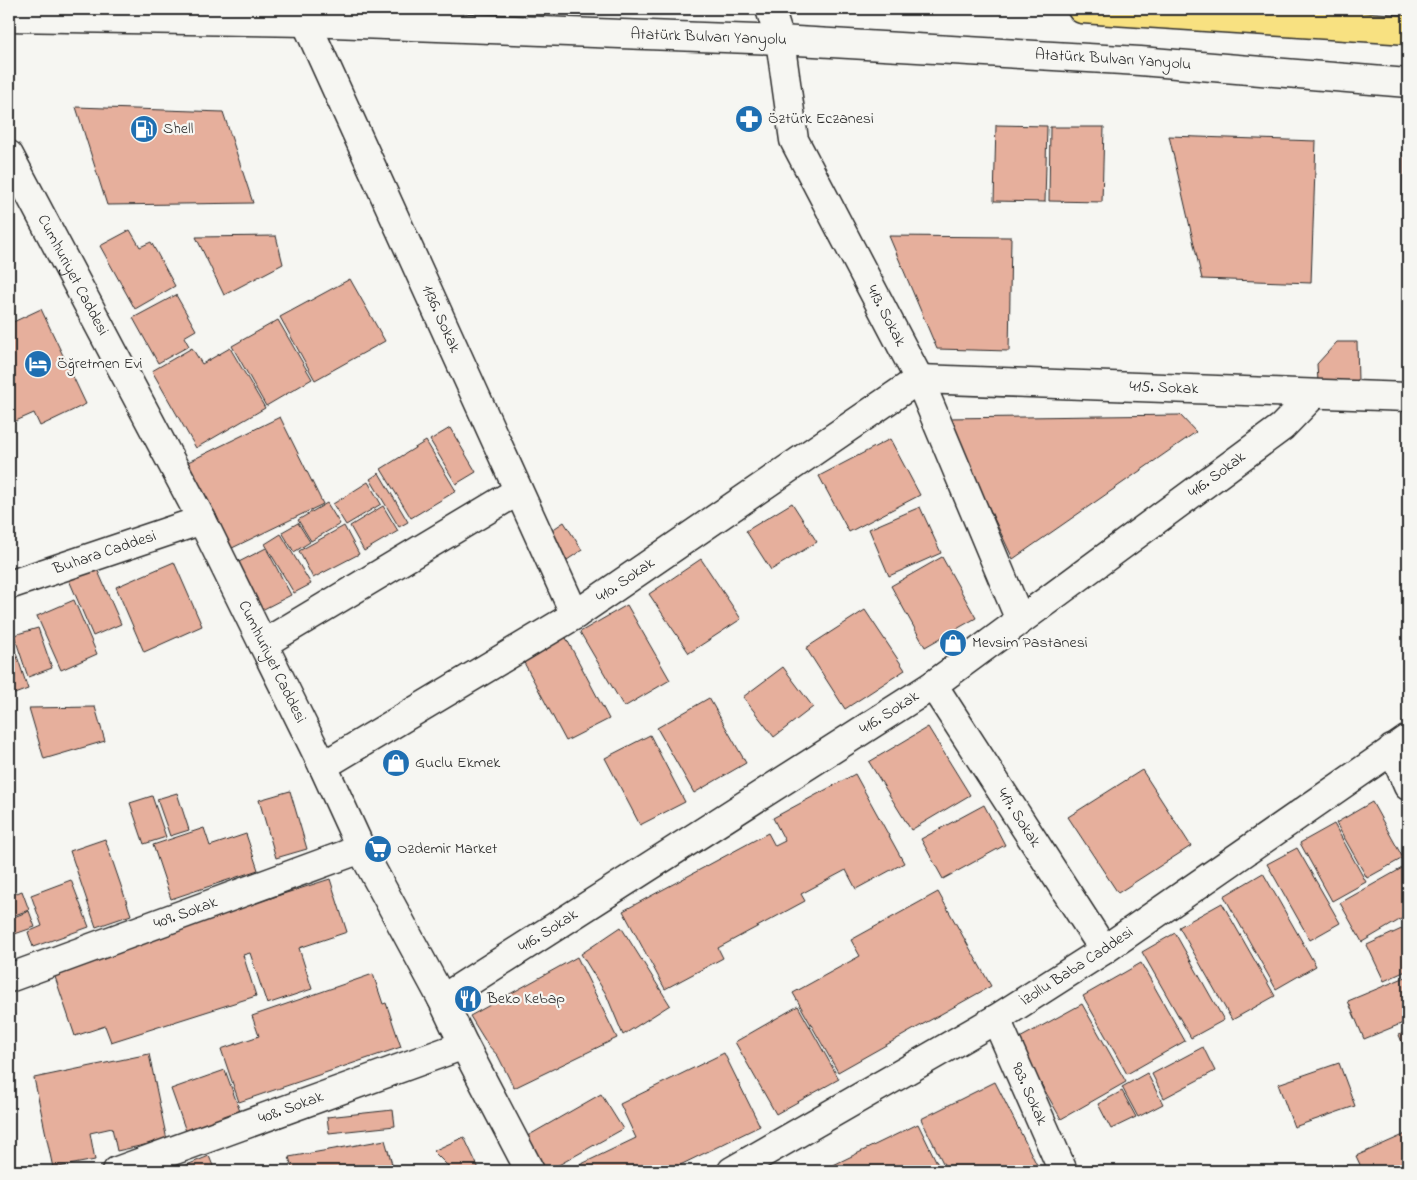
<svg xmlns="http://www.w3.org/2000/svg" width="1417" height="1180" font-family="'Indie Flower',sans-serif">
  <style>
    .building { fill: #e6af9c; stroke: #2b2b2b }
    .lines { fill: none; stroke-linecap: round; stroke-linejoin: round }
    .minor-casing { stroke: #2b2b2b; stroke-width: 31 }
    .highway-casing { stroke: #2b2b2b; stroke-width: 31 }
    .minor { stroke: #f6f6f2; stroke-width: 28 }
    .highway { stroke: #f8e181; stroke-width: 28 }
    .labels { text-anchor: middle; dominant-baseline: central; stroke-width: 4.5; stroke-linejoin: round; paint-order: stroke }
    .street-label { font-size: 16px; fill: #2b2b2b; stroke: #f6f6f2 }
    .poi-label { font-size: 16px; fill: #2b2b2b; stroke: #f6f6f2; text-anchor: start }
  </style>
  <rect width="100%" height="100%" fill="#f6f6f2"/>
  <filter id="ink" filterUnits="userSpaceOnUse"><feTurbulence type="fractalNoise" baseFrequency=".02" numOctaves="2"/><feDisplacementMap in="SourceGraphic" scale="10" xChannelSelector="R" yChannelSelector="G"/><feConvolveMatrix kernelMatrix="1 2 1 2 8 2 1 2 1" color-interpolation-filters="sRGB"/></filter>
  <g filter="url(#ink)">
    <!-- building -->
    <path class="building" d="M76,107L223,112L253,203L107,205Z
      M996,125L1047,126L1045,202L994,201Z
      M1050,127H1104L1102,202L1049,201Z
      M1169,136L1316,141L1311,283L1202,279Z
      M1403,147H1408V220H1403Z
      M130,230L140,247L151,242L175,286L135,309L100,246Z
      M276,236L283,264L224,295L196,237Z
      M889,236L1011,237L1009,351L937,349Z
      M350,279L385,341L315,380L280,317Z
      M176,295L196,330L184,337L189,346L158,363L133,318Z
      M41,309L86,404L40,426L34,413L9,424V324Z
      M278,320L312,379L266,406L232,346Z
      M1337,342H1357L1358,381L1318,382L1317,364Z
      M192,348L202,364L230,348L265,408L196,448L152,371Z
      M1180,415L1196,432L1013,559L947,418Z
      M280,417L323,504L228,550L186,463Z
      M450,428L476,472L456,484L430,440Z
      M890,439L920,495L849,532L819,476Z
      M426,441L456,491L411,518L381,469Z
      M379,473L408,522L399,527L370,479Z
      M368,482L381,504L346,525L333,504Z
      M327,503L340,524L311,541L298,520Z
      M792,503L817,542L771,570L746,531Z
      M383,506L398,531L364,551L350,526Z
      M920,507L941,553L889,576L869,529Z
      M564,522L582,550L567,560L549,532Z
      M298,523L310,542L294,552L282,532Z
      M344,526L359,554L313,578L299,551Z
      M281,534L311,584L294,593L265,544Z
      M266,548L291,595L260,611L235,564Z
      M942,557L976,618L925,647L891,586Z
      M701,559L741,619L689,653L649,594Z
      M94,562L121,624L93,636L66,573Z
      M174,562L202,626L144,652L116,587Z
      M74,600L97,654L61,670L37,616Z
      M627,605L670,680L624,707L580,632Z
      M865,610L905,670L845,709L806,648Z
      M38,628L52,668L28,677L14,635Z
      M564,634L609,719L566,741L521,657Z
      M12,641L28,689L9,696V643Z
      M783,667L813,707L774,737L743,697Z
      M709,698L746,763L694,793L657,728Z
      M95,707L105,741L44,759L29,708Z
      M928,727L970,795L911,830L869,762Z
      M650,735L685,802L640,825L605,758Z
      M1142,770L1191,846L1118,893L1068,817Z
      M855,774L904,863L856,889L846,870L801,894L805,901L718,948L723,958L665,989L623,911L768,833L775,846L785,841L773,818Z
      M290,791L307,849L276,858L259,800Z
      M177,793L189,830L170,836L157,799Z
      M152,796L166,837L144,844L130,803Z
      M1372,802L1403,858L1367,878L1336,823Z
      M984,805L1005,845L943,879L921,839Z
      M1334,824L1366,882L1332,901L1300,843Z
      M204,828L210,846L246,834L258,870L171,899L153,845Z
      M105,839L131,915L96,927L70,851Z
      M1297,848L1340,923L1310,940L1267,864Z
      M1404,867L1408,874V915L1362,942L1340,903Z
      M1263,873L1316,966L1276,989L1224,896Z
      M330,879L347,932L299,948L312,989L267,1004L250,953L243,955L256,996L111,1042L105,1026L75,1036L52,968Z
      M71,880L89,927L33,947L28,932L42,926L31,895Z
      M22,891L29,910L9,917V896Z
      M938,892L991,986L838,1072L793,993L860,956L851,940Z
      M1222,903L1275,996L1232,1020L1179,927Z
      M29,911L35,927L9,936V919Z
      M1408,926V970L1384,981L1367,945Z
      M621,927L670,1005L623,1035L606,994L581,954Z
      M1175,933L1224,1020L1191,1038L1142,952Z
      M577,957L617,1038L514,1088L498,1056L488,1045L470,1016Z
      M1141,963L1185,1041L1127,1074L1083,996Z
      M373,974L383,1004L386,1003L401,1047L239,1102L221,1049L259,1036L252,1016Z
      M1408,976V1021L1364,1039L1348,1001Z
      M1082,1004L1126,1082L1061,1119L1016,1040Z
      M798,1006L839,1079L776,1114L735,1042Z
      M9,1023H11L13,1083L9,1084Z
      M1408,1031V1056L1399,1035Z
      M1203,1047L1215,1071L1164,1098L1152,1074Z
      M724,1053L760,1126L668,1171H567L636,1138L620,1104Z
      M149,1054L167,1140L117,1151L112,1128L90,1133L95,1160L53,1168L34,1078Z
      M1339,1063L1355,1106L1294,1127L1278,1084Z
      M225,1070L242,1117L188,1137L171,1089Z
      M1147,1073L1163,1104L1138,1117L1122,1087Z
      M995,1082L1040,1171H947L921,1119Z
      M1122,1091L1136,1117L1111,1129L1098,1104Z
      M601,1094L623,1129L548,1171H543L524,1138Z
      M393,1110L395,1126L329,1133L327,1117Z
      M918,1124L941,1171H821Z
      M1408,1133V1171H1363L1356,1156Z
      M464,1137L480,1171H453L433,1151Z
      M385,1140L394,1171H293L289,1157Z
      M209,1156L215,1171H172Z"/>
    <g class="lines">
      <!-- minor casing -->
      <g class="minor-casing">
        <g id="minor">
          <path id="s1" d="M770,9L780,40L794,140L919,379L1020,620"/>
          <path id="s2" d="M9,17L306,22L780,40L1140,61L1408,83"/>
          <path id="s3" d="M306,22L575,615"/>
          <path id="s4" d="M9,155L202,520L323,766L361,849L442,999L464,1045L530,1171"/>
          <path id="s5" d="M9,585L202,520"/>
          <path d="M263,644L518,491"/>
          <path id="s6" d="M933,685L1104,950"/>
          <path d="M1392,749L1408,786"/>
          <path id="s7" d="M323,766L575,615L919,379L1408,397"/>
          <path id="s8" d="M9,978L361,849"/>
          <path id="s9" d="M442,999L933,685L1282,427L1313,395"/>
          <path id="s10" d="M996,1019L1063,1171"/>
          <path id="s11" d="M117,1171L464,1045"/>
          <path id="s12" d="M732,1171L996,1019L1104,950L1408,739"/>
        </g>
      </g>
      <!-- highway casing -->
      <g class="highway-casing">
        <path id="highway" d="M1082,9L1408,30"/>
      </g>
      <!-- minor -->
      <use href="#minor" class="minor"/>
      <!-- highway -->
      <use href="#highway" class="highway"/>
    </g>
  </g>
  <!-- icons -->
  <defs>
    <g id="pharmacy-disc" transform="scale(1.4375)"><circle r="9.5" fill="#1f6fb2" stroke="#f6f6f2"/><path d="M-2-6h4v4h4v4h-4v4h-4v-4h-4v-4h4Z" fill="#fff"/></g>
    <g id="fuel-disc" transform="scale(1.4375)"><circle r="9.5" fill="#1f6fb2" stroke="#f6f6f2"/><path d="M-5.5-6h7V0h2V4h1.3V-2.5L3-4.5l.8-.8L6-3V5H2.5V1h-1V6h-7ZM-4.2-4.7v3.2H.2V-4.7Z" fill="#fff"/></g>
    <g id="hotel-disc" transform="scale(1.4375)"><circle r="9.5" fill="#1f6fb2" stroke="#f6f6f2"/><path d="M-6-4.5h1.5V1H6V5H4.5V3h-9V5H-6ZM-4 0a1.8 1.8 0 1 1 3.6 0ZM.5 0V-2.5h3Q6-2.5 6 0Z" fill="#fff"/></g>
    <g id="shop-disc" transform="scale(1.4375)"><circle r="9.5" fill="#1f6fb2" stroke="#f6f6f2"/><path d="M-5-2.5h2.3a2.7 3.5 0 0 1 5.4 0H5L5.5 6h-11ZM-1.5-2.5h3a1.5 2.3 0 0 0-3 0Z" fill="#fff"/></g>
    <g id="supermarket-disc" transform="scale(1.4375)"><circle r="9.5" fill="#1f6fb2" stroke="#f6f6f2"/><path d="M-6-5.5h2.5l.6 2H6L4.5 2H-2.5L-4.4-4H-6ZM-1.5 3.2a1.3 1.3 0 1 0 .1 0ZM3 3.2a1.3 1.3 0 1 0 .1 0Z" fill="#fff"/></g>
    <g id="restaurant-disc" transform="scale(1.4375)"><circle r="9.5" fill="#1f6fb2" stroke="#f6f6f2"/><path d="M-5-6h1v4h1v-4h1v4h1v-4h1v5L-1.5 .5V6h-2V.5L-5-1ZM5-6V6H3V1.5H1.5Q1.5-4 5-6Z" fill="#fff"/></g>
  </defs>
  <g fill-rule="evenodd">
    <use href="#pharmacy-disc" x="749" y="119"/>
    <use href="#fuel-disc" x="144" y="129"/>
    <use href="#hotel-disc" x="38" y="364"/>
    <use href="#shop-disc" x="953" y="643"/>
    <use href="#shop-disc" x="396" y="763"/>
    <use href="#supermarket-disc" x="378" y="849"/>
    <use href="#restaurant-disc" x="468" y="999"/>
  </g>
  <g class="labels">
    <!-- street labels -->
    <g class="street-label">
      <text stroke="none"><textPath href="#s2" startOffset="700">Atatürk Bulvarı Yanyolu</textPath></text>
      <text stroke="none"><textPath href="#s2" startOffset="1105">Atatürk Bulvarı Yanyolu</textPath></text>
      <text stroke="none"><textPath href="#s4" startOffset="136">Cumhuriyet Caddesi</textPath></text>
      <text stroke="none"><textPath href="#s1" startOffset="332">413. Sokak</textPath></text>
      <text stroke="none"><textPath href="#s3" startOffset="326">1136. Sokak</textPath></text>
      <text stroke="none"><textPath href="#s7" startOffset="956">415. Sokak</textPath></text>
      <text stroke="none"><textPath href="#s9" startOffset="936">416. Sokak</textPath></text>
      <text stroke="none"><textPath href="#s5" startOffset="101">Buhara Caddesi</textPath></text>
      <text stroke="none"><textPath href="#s7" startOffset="355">410. Sokak</textPath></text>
      <text stroke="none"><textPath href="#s4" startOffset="571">Cumhuriyet Caddesi</textPath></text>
      <text stroke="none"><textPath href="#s9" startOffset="531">416. Sokak</textPath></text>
      <text stroke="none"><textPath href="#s6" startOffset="158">417. Sokak</textPath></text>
      <text stroke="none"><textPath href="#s8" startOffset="188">409. Sokak</textPath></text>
      <text stroke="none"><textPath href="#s9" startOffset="126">416. Sokak</textPath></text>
      <text stroke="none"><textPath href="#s12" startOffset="401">İzollu Baba Caddesi</textPath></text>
      <text stroke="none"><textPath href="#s10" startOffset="82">903. Sokak</textPath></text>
      <text stroke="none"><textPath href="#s11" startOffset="185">408. Sokak</textPath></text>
    </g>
    <!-- poi labels -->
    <g class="poi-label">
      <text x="768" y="119">Öztürk Eczanesi</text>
      <text x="163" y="129">Shell</text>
      <text x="57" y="364">Öğretmen Evi</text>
      <text x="972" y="643">Mevsim Pastanesi</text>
      <text x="415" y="763">Guclu Ekmek</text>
      <text x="397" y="849">Ozdemir Market</text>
      <text x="487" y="999">Beko Kebap</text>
    </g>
  </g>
  <!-- margin -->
  <rect width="1417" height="1180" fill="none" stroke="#f6f6f2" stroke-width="30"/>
  <rect x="15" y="15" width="1387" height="1150" fill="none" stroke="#2b2b2b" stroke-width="2" filter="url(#ink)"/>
</svg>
